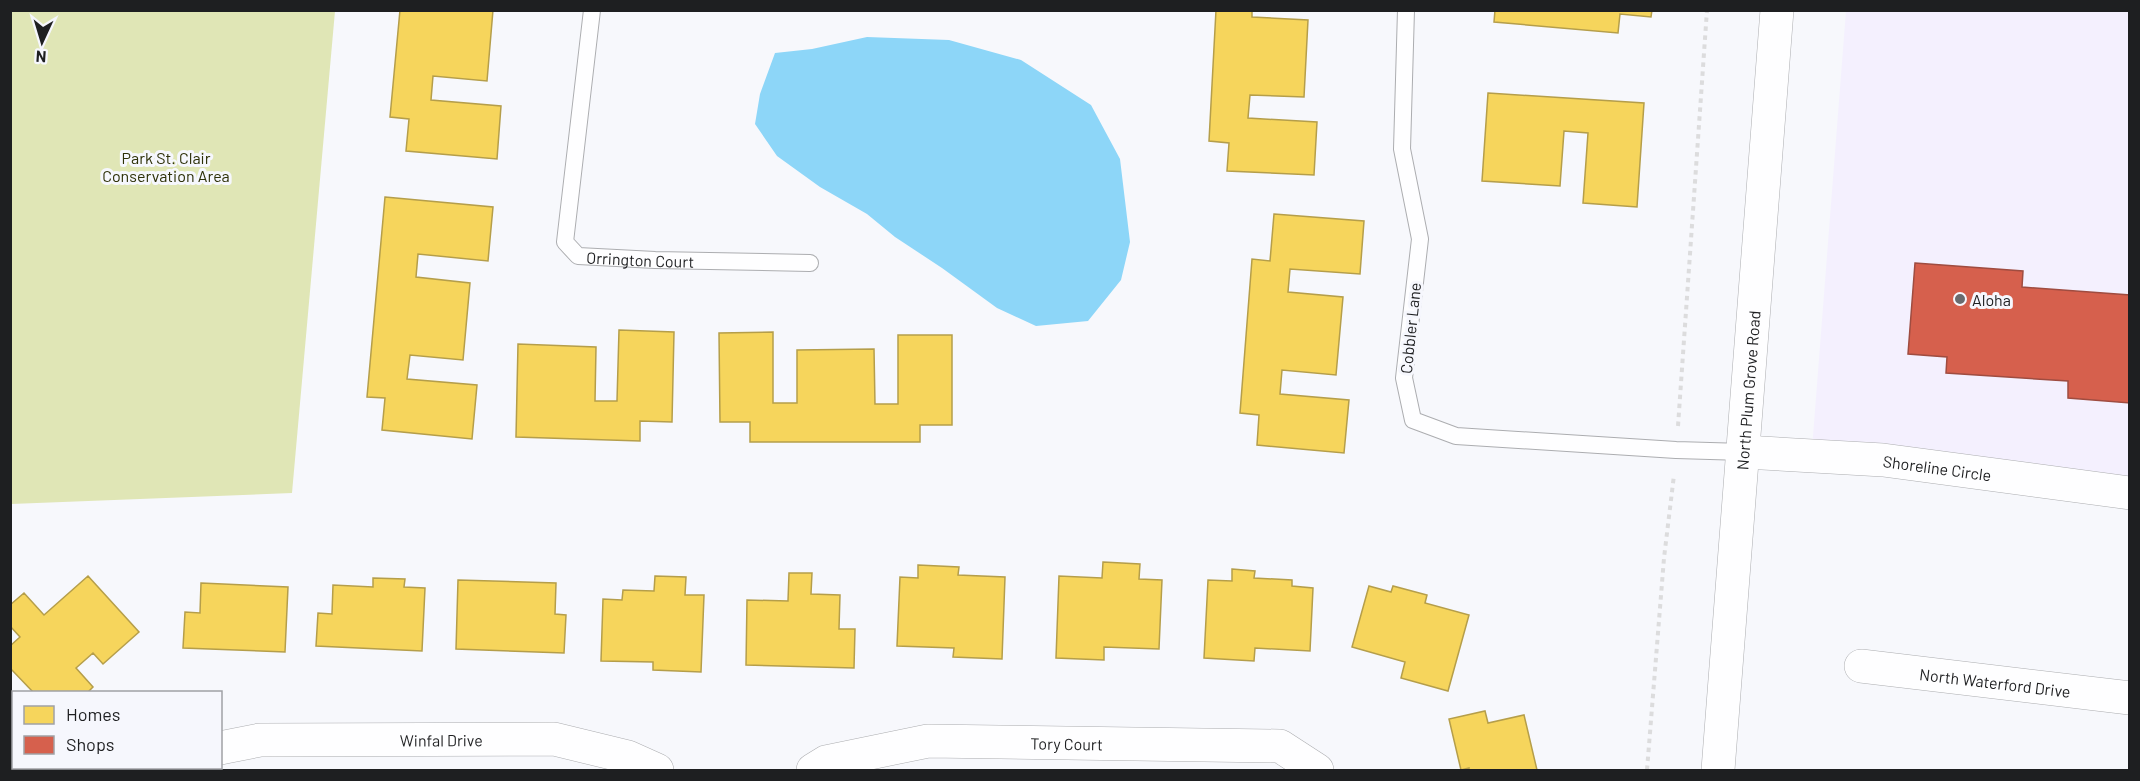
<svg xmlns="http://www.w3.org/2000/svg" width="2140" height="781" font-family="Barlow,sans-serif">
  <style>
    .commercial { fill: #f4f0fe }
    .green { fill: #e0e6b6 }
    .water { fill: #8dd6f8 }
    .homes { fill: #f6d55c; stroke: #b59e4a; stroke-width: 1.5 }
    .shops { fill: #d6604d; stroke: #9f4c40; stroke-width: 1.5 }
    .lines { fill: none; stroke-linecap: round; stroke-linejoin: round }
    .lane-casing { stroke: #acadb0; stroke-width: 18 }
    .street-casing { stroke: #acadb0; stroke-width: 34 }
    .secondary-casing { stroke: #acadb0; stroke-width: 34 }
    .path { stroke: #dcdcdd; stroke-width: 4; stroke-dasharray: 4.5 4.5; stroke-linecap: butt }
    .lane { stroke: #fefeff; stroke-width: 16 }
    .street { stroke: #fefeff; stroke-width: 33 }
    .secondary { stroke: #fefeff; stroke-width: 33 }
    .poi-dot { fill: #6a6b6e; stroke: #f6f7fd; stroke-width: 2 }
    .labels { text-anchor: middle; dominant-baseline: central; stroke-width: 6; stroke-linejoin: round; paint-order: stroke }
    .park-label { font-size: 16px; fill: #2d3007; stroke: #f6f7fd }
    .street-label { font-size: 16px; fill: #1e1f21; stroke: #f6f7fd }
    .poi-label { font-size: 16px; fill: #1e1f21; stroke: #f6f7fd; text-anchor: start }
  </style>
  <rect width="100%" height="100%" fill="#f7f8fc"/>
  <!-- commercial -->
  <path class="commercial" d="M1846,11H2129V490L1812,449Z"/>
  <!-- green -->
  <path class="green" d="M10,11H335L292,493L11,504Z"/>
  <!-- water -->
  <path class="water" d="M867,37L949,40L1021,60L1091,105L1120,159L1130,242L1121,280L1088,321L1036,326L997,308L942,268L895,237L867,214L820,187L777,156L755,124L760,94L775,53L812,49Z"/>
  <!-- homes -->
  <path class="homes" d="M400,10H493L487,81L433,76L431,100L501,106L497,159L406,151L409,119L390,117Z
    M1216,10H1252V17L1308,20L1304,97L1250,95L1248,118L1317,122L1314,175L1227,171L1229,143L1209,141Z
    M1495,10H1652L1651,17L1620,14L1618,33L1494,22Z
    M1488,93L1644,103L1637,207L1583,203L1588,133L1564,131L1560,186L1482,181Z
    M385,197L493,207L488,261L418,254L416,277L470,283L463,360L410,355L407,379L477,385L472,439L382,430L385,398L367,397Z
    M1274,214L1364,221L1360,274L1290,269L1288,292L1343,297L1336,375L1282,370L1280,394L1349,400L1344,453L1257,445L1259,415L1240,413L1252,259L1270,261Z
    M619,330L674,332L672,422L640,421V441L516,437L518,344L596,347L595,401H617Z
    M773,332V403H797V350L874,349L875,404H898V335H952V425H920V442H750V422H720L719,333Z
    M1103,562L1140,564L1139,579L1162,580L1159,649L1104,647V660L1056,658L1059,576L1102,578Z
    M918,565L959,567L958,575L1005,577L1002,659L953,657L954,648L897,646L900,577L918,578Z
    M1232,569L1255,571L1254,578L1292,580V586L1313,588L1310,651L1255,648L1254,661L1204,658L1208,580L1232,581Z
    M789,573H812L811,594L840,595L839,629H855L854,668L746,665L747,600L788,601Z
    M88,576L139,632L103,664L93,653L76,668L93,687L88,692H33L10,668V646L20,637L10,626V605L24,593L44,615Z
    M655,576L686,577L685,595H704L701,672L653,670V662L601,661L603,599L622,600L623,590L654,591Z
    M373,578L405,579L404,587L425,588L422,651L316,646L318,613L332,614L333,585L373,587Z
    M458,580L556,583L555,614L566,615L564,653L456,649Z
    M201,583L288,587L285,652L183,648L185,612L200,613Z
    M1369,586L1391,592L1393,586L1427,595L1425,603L1469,615L1448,691L1401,678L1405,662L1352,647Z
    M1485,711L1488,723L1524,715L1537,770H1469V768L1461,770L1449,719Z"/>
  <!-- shops -->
  <path class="shops" d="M1915,263L2023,271L2022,287L2130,295V403L2068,398V381L1946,373L1947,357L1908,354Z"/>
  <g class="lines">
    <!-- lane casing -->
    <g class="lane-casing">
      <g id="lane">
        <path id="s1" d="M592,10L565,242L578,256L655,260L810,263"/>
        <path d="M1406,10L1402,149L1420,239L1404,378L1413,420L1456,436L1676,450L1744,452"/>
      </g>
    </g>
    <!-- street casing -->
    <g class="street-casing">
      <g id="street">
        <path id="s2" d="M1744,452L1883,460L2130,493"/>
        <path id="s3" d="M1861,666L2130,698"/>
        <path id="s4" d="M220,748L260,740L554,739L628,757L657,770"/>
        <path d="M141,770L144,768"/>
        <path id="s5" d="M813,770L826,762L928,741L1280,746L1317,770"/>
      </g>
    </g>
    <!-- secondary casing -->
    <g class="secondary-casing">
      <g id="secondary">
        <path id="s6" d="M1718,770L1777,10"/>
      </g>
    </g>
    <!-- path -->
    <path class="path" d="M1678,426L1707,10
      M1647,770L1664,558L1674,475"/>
    <!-- lane -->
    <use href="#lane" class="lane"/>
    <!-- street -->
    <use href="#street" class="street"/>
    <!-- secondary -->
    <use href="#secondary" class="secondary"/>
  </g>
  <!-- markers -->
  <circle class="poi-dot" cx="1960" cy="299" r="6"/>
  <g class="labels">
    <!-- park labels -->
    <g class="park-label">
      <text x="166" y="157">Park St. Clair<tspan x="166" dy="18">Conservation Area</tspan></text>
    </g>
    <!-- street labels -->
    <g class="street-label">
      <text stroke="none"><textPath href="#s1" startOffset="315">Orrington Court</textPath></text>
      <text transform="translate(1410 328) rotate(-84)">Cobbler Lane</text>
      <text stroke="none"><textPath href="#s6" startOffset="381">North Plum Grove Road</textPath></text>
      <text stroke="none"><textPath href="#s2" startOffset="194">Shoreline Circle</textPath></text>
      <text stroke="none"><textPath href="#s3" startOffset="135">North Waterford Drive</textPath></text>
      <text stroke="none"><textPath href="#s4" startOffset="222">Winfal Drive</textPath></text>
      <text stroke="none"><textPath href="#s5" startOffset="258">Tory Court</textPath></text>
    </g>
    <!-- poi labels -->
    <g class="poi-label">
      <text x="1972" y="299">Aloha</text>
    </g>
  </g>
  <!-- border -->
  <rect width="2140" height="781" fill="none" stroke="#1e1f21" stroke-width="24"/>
  <!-- legend -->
  <rect x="12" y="691" width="210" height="78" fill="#f6f7fd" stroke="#a0a1a5" stroke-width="1.5"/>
  <rect x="24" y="706" width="30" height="18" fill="#f6d55c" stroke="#a0a1a5" stroke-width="1.5"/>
  <text x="66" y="721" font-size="18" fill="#1e1f21">Homes</text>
  <rect x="24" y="736" width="30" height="18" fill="#d6604d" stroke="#a0a1a5" stroke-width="1.5"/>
  <text x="66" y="751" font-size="18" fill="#1e1f21">Shops</text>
  <!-- north arrow -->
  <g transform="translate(42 42) rotate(184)" stroke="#f6f7fd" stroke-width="4.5" paint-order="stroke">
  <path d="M0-4.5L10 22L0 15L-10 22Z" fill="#1e1f21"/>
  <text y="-9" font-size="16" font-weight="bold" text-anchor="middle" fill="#1e1f21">N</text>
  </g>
</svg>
